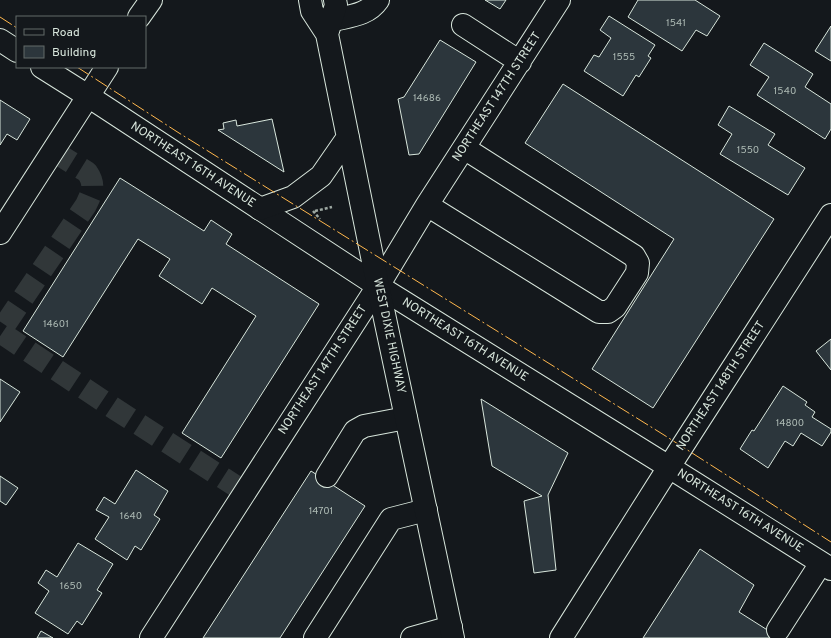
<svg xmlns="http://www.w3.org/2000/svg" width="831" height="638" font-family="Overpass,sans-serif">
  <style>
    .building { fill: #2c363c; stroke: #d8e6dc }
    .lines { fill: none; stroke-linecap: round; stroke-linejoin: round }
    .minor-tunnel { stroke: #313739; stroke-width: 22; stroke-dasharray: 22 11; stroke-linecap: butt }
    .minor-casing { stroke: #d8e6dc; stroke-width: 24 }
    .major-casing { stroke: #d8e6dc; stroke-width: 24 }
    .path { stroke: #9da8a2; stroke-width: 2.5; stroke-dasharray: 3 2; stroke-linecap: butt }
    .minor { stroke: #14181c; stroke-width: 22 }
    .major { stroke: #14181c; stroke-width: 22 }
    .power { stroke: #ffb74d; stroke-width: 1; stroke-dasharray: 14 3 2 3; stroke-linecap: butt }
    .labels { text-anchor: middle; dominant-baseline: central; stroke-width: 3; stroke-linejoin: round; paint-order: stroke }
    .number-label { font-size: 10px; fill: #adbab4 }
    .street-label { font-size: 12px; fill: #d8e6dc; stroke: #14181c }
  </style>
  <rect width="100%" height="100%" fill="#14181c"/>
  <!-- building -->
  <path class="building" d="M485,0H506L500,9Z
    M638,0H695L720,16L707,36L696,30L682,51L628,17Z
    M609,16L655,45L648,56L651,58L639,77L636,75L623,96L584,71L594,55L599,57L611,38L600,30Z
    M831,26V61L815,51Z
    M440,40L476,62L419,154L409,155L398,99L404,97Z
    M764,43L813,74L805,87L831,104V129L825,139L757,95L769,77L750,65Z
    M563,84L774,219L653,408L592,369L674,239L525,143Z
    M0,100L30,119L17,140L7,134L0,145Z
    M729,106L775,134L768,145L805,168L788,195L720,154L732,134L718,125Z
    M272,119L284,172L218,130L224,129L223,123L236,120L237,126Z
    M120,178L204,231L211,220L232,234L226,244L319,304L221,458L182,433L256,316L212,288L202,304L159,276L170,259L138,239L63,357L23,331Z
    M831,339V370L816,351Z
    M0,379L20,392L0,422Z
    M783,386L807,402L805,405L815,412L812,417L831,429V432L822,446L801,433L793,446L785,441L768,468L740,449L752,430L754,431Z
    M481,399L568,453L548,495L556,570L534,573L524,501L542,496L492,466Z
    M136,470L168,491L154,515L160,519L141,550L135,546L127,560L95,539L109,517L96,510L104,497L115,504Z
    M311,471L365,506L280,638H203Z
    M0,476L18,488L6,505L0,501Z
    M78,543L113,564L97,590L102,593L82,625L77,621L68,634L35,613L49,591L38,583L46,570L57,577Z
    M700,549L754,585L739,612L780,638H643Z
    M41,631L53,638H37Z"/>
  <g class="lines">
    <!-- minor-tunnel -->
    <path class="minor-tunnel" d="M53,151L87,172C96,185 92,192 86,205L0,332L115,409L245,492"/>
    <!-- minor casing -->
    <g class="minor-casing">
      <path id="minor" d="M139,17L151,0
        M330,21C348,16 367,16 378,0
        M463,25L520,62
        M0,40L17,51
        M42,67L88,96L378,286L669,467L831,569
        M427,205L599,312H608L615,307L637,273L638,263L634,256L464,148
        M0,233L107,67
        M327,476L355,431L364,426L406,418
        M778,630L821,563
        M151,638L378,286L427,205L559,0
        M315,638L391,519L426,510
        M412,638L451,627
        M561,638L669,467L831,215"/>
    </g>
    <!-- major casing -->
    <g class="major-casing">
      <path id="major" d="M310,0L312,11L327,34L378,286L453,638
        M327,34L336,5L335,0
        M260,209L293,197L321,176L348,137"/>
    </g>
    <!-- path -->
    <path class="path" d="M313,211L320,219
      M315,211L332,207"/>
    <!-- minor -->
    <use href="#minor" class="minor"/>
    <!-- major -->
    <use href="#major" class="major"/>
    <!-- power -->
    <path class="power" d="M0,17L17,28
      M77,67L179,133L664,435L831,542"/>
  </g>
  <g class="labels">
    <!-- number labels -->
    <g class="number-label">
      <text x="676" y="23">1541</text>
      <text x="624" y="57">1555</text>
      <text x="785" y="91">1540</text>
      <text x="427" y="98">14686</text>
      <text x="748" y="150">1550</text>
      <text x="56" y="324">14601</text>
      <text x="790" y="423">14800</text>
      <text x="321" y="511">14701</text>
      <text x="131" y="516">1640</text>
      <text x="71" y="586">1650</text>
    </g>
    <!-- street labels -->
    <g class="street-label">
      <text transform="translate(497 97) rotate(-57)">NORTHEAST 147TH STREET</text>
      <text transform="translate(193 165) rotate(33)">NORTHEAST 16TH AVENUE</text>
      <text transform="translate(389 336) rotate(78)">WEST DIXIE HIGHWAY</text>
      <text transform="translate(465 340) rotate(32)">NORTHEAST 16TH AVENUE</text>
      <text transform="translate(323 370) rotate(-57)">NORTHEAST 147TH STREET</text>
      <text transform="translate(721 386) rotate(-57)">NORTHEAST 148TH STREET</text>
      <text transform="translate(740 511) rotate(32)">NORTHEAST 16TH AVENUE</text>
    </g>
  </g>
  <!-- legend -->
  <rect x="16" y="16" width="130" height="52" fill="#14181c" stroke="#626a69"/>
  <rect x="24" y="29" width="20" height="6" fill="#14181c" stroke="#626a69"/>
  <text x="52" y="36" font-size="12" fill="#d8e6dc">Road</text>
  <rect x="24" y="46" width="20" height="12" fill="#2c363c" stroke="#626a69"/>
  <text x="52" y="56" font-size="12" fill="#d8e6dc">Building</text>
</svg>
